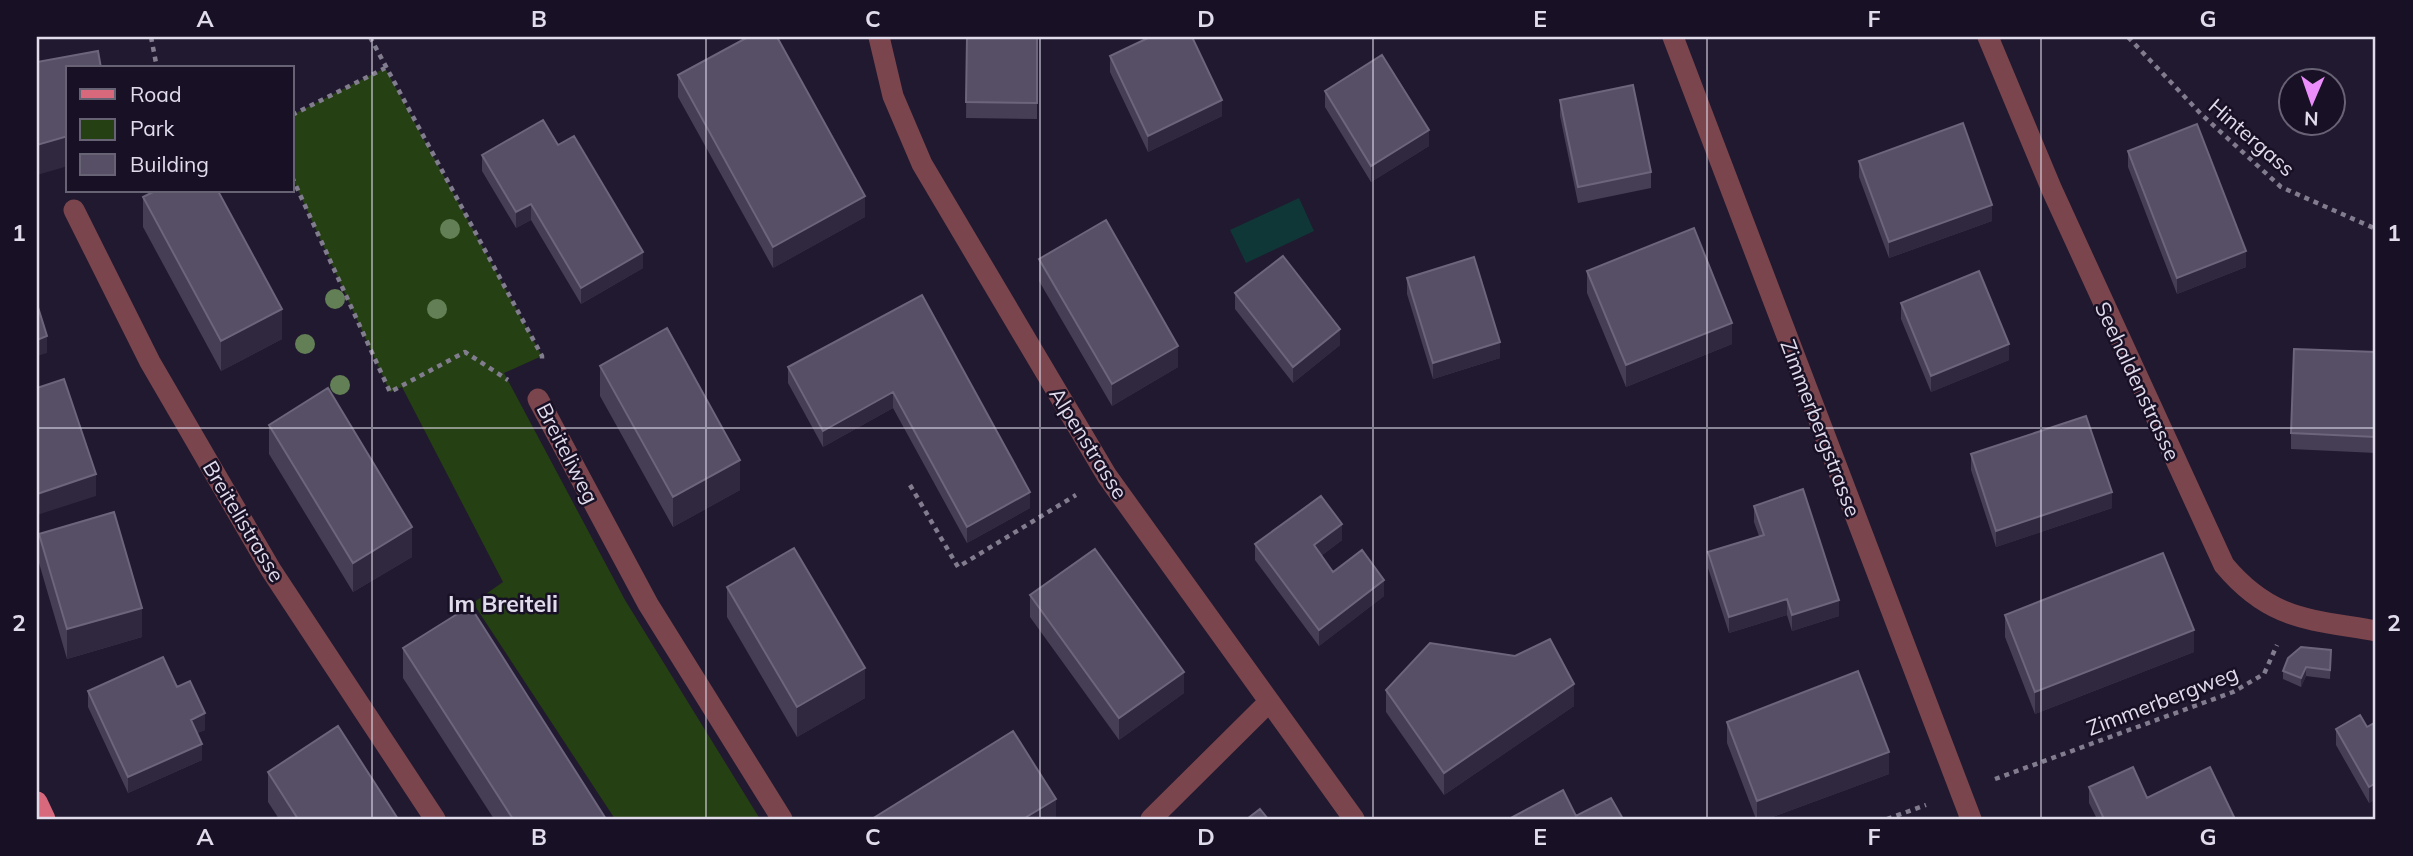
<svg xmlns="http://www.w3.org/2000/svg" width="2413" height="856" font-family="Mulish,sans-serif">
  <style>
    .green { fill: #254012 }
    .water { fill: #103737 }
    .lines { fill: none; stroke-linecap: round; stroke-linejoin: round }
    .path { stroke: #827c8f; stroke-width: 4.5; stroke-dasharray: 5 5; stroke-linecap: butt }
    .minor { stroke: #7b454d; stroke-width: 21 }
    .major { stroke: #d8687c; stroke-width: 21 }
    .tree { fill: #637f56 }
    .wall { fill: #463e55 }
    .shaded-wall { fill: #30283f }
    .building { fill: #564f66; stroke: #6c657b; stroke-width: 2 }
    .grid { fill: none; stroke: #e1dcec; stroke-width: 2; stroke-opacity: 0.55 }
    .labels { text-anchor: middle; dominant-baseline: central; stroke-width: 5; stroke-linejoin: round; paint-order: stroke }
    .street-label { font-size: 21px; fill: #e1dcec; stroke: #181025 }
    .neighbourhood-label { font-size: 23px; font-weight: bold; fill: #e1dcec; stroke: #181025 }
    .neatline { fill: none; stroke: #e1dcec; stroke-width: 2.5 }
    .grid-label { font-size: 23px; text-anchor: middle; font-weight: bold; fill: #e1dcec }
  </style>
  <rect width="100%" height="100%" fill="#21192f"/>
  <!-- green -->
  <path class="green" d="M385,68L542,356L504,373L625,600L760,819H615L473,603L503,582L402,387L390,392L292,177V115Z"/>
  <!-- water -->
  <path class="water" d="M1299,198L1314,231L1246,263L1230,230Z"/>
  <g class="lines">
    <!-- path -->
    <path class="path" d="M151,37L157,68
      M370,37L542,356V363
      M2128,37L2201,114L2281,187L2376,229
      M292,115L385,68
      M292,177L390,392L465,352L508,380
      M910,485L958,567L1076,495
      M1995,779L2233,692L2264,674L2277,645
      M1887,819L1926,805"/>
    <!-- minor -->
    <path class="minor" d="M879,37L893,96L922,164L1107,476L1354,819
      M1673,37L1971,819
      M1988,37L2052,190L2224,565C2271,621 2310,619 2376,631
      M74,210L150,362L271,570L435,819
      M538,399L648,604L782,819
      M1151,819L1268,703"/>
    <!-- major -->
    <path class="major" d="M37,802L45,819"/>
  </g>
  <!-- trees -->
  <g class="tree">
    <circle cx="450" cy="229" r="10"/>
    <circle cx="335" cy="299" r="10"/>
    <circle cx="437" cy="309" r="10"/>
    <circle cx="305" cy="344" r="10"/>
    <circle cx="340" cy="385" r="10"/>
  </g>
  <!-- wall -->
  <path class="wall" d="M967,37H1037V119L966,118Z
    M1110,56L1222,116L1148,152L1110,72Z
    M678,75L865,217L773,268L678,97Z
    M1325,91L1429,146L1371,182L1325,107Z
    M1560,100L1651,172V188L1578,203L1560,116Z
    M558,145L643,268L581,304L531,220L516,228L482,171V155Z
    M2128,151L2246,267L2177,294L2128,167Z
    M1859,161L1992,221L1889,258L1859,177Z
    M143,197L282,339L221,371L143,227Z
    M1039,259L1178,367L1112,406L1039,281Z
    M1587,271L1732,344L1626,387L1587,293Z
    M1407,278L1500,358L1433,379L1407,294Z
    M1235,293L1340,345L1293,383L1235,309Z
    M922,295L1030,508L967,543L893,408L823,447L788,383V367Z
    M1901,303L2009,360L1931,392L1901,319Z
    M2376,352V453L2291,449V433Z
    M600,366L740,490L673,527L600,396Z
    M269,425L412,557L353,592L269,454Z
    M1971,454L2112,508L1996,547L1971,470Z
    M1754,506L1839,616L1792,631L1787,615L1729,633L1708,568V552L1759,536L1754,522Z
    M39,534L142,637L67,659L39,563Z
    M1342,540L1321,556L1333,572L1384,596L1319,646L1255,560V544Z
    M727,587L865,698L797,737L727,617Z
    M1030,595L1184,693L1119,740L1030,617Z
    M2005,615L2194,652L2035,714L2005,637Z
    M403,648L606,819H494L403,678Z
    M1515,656L1574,706L1444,795L1386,712V690Z
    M2331,658L2330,679L2306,676L2301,687L2283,679V671Z
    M177,687L205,730L197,733L202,760L128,793L88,707V691Z
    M1727,722L1889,774L1767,819H1756L1727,743Z
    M2376,722V799L2369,803L2336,745V729L2367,727Z
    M268,772L398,819H279L268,802Z
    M2089,787L2147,798L2235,819H2097L2089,803Z"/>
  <!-- shaded-wall -->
  <path class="shaded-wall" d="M1222,100V116L1148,152V136Z
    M1429,130V146L1371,182V166Z
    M68,136V166L37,175V145Z
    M865,196V217L773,268V247Z
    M531,204V220L516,228V212Z
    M1992,205V221L1889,258V242Z
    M2246,251V267L2177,294V278Z
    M643,252V268L581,304V288Z
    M282,309V339L221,371V341Z
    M1732,323V344L1626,387V365Z
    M1340,329V345L1293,383V367Z
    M47,336V353L37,356V340Z
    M1500,342V358L1433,379V363Z
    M2009,344V360L1931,392V376Z
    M1178,346V367L1112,406V384Z
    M893,392V408L823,447V431Z
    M740,460V490L673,527V497Z
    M96,474V496L37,515V494Z
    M1030,492V508L967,543V527Z
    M2112,492V508L1996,547V531Z
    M1342,524V540L1314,561V545Z
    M412,527V557L353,592V563Z
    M1384,580V596L1319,646V630Z
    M1787,599V615L1729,633V617Z
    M1839,600V616L1792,631V615Z
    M142,608V637L67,659V629Z
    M2194,630V652L2035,714V692Z
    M2306,667V676L2301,687V678Z
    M865,668V698L797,737V707Z
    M1184,672V693L1119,740V718Z
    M1574,684V706L1444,795V773Z
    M205,713V730L191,736V720Z
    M202,744V760L128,793V777Z
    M1889,752V774L1767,819H1757V801Z
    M2376,783V799L2369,803V787Z
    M1056,799V819H1023Z"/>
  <!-- building -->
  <path class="building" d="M748,37H777L865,196L773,247L678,75Z
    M967,37H1037V103L966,102Z
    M1150,37H1192L1222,100L1148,136L1110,56Z
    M98,51L101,68H68V136L37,145V62Z
    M1382,55L1429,130L1371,166L1325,91Z
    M1633,85L1651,172L1578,187L1560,100Z
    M543,120L558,145L574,136L643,252L581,288L531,204L516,212L482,155Z
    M1963,123L1992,205L1889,242L1859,161Z
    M2197,124L2246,251L2177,278L2128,151Z
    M155,191H218L282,309L221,341L143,197Z
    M1106,220L1178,346L1112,384L1039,259Z
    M1694,228L1732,323L1626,365L1587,271Z
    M1283,256L1340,329L1293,367L1235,293Z
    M1474,257L1500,342L1433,363L1407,278Z
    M1979,271L2009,344L1931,376L1901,303Z
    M922,295L1030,492L967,527L893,392L823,431L788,367Z
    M37,304L47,336L37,340Z
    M667,328L740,460L673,497L600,366Z
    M2294,349L2376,352V437L2291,433Z
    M64,379L96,474L37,494V388Z
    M328,388L412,527L353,563L269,425Z
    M2086,416L2112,492L1996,531L1971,454Z
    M1803,489L1839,600L1792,615L1787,599L1729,617L1708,552L1764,535L1754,506Z
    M1321,496L1342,524L1314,545L1333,572L1362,550L1384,580L1319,630L1255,544Z
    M114,512L142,608L67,629L39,534Z
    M794,548L865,668L797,707L727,587Z
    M1095,549L1184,672L1119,718L1030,595Z
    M2163,553L2194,630L2035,692L2005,615Z
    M470,606L606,819H513L403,648Z
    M1550,639L1574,684L1444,773L1386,690L1430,643L1515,656Z
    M2301,647L2331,650L2330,670L2306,667L2301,678L2283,671L2288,658Z
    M163,657L177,687L190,681L205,713L191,720L202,744L128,777L88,691Z
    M1858,671L1889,752L1757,801L1727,722Z
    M2360,715L2367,727L2376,722V783L2369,787L2336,729Z
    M338,726L398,819H298L268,772Z
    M1013,731L1056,799L1023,819H872Z
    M2133,767L2147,798L2210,767L2235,819H2104L2089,787Z
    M1563,790L1576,816L1611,798L1623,819H1509Z
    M1260,809L1268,819H1247Z"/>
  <!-- grid -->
  <path class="grid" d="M372,37V819M706,37V819M1040,37V819M1373,37V819M1707,37V819M2041,37V819M37,428H2376"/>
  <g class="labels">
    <!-- street labels -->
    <g class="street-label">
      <text transform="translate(2252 137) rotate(41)">Hintergass</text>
      <text transform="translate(2138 381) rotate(65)">Seehaldenstrasse</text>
      <text transform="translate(1821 428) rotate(69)">Zimmerbergstrasse</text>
      <text transform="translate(1089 443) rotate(58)">Alpenstrasse</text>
      <text transform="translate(568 453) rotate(63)">Breiteliweg</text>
      <text transform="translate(244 521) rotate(59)">Breitelistrasse</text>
      <text transform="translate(2162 700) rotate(-21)">Zimmerbergweg</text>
    </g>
    <!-- neighbourhood labels -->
    <g class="neighbourhood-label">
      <text x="503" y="603">Im Breiteli</text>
    </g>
  </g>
  <!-- border -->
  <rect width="2413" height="856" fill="none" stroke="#181025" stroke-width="77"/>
  <!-- legend -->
  <rect x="66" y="66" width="228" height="126" fill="#181025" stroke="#686275" stroke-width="2"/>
  <rect x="80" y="89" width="35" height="10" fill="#d8687c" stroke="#686275" stroke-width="2"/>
  <text x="130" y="102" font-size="21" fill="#e1dcec">Road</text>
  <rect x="80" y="119" width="35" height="21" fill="#254012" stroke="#686275" stroke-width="2"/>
  <text x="130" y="136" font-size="21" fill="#e1dcec">Park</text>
  <rect x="80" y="154" width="35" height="21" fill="#564f66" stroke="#686275" stroke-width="2"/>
  <text x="130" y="172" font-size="21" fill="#e1dcec">Building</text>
  <!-- north arrow -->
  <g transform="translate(2312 102) rotate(182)"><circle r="33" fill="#181025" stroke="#686275" stroke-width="2"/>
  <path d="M0-5L12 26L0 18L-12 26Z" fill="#eb8dfb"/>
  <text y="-10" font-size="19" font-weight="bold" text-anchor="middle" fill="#e1dcec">N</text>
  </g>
  <rect x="38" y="38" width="2336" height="780" class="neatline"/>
  <g class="grid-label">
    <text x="205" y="27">A</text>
    <text x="539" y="27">B</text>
    <text x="873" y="27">C</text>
    <text x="1206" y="27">D</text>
    <text x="1540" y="27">E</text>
    <text x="1874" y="27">F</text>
    <text x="2208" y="27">G</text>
    <text x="19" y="241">1</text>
    <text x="2394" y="241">1</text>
    <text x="19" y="631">2</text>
    <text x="2394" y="631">2</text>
    <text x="205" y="845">A</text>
    <text x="539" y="845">B</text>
    <text x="873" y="845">C</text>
    <text x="1206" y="845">D</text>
    <text x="1540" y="845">E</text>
    <text x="1874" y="845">F</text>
    <text x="2208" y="845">G</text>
  </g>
</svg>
